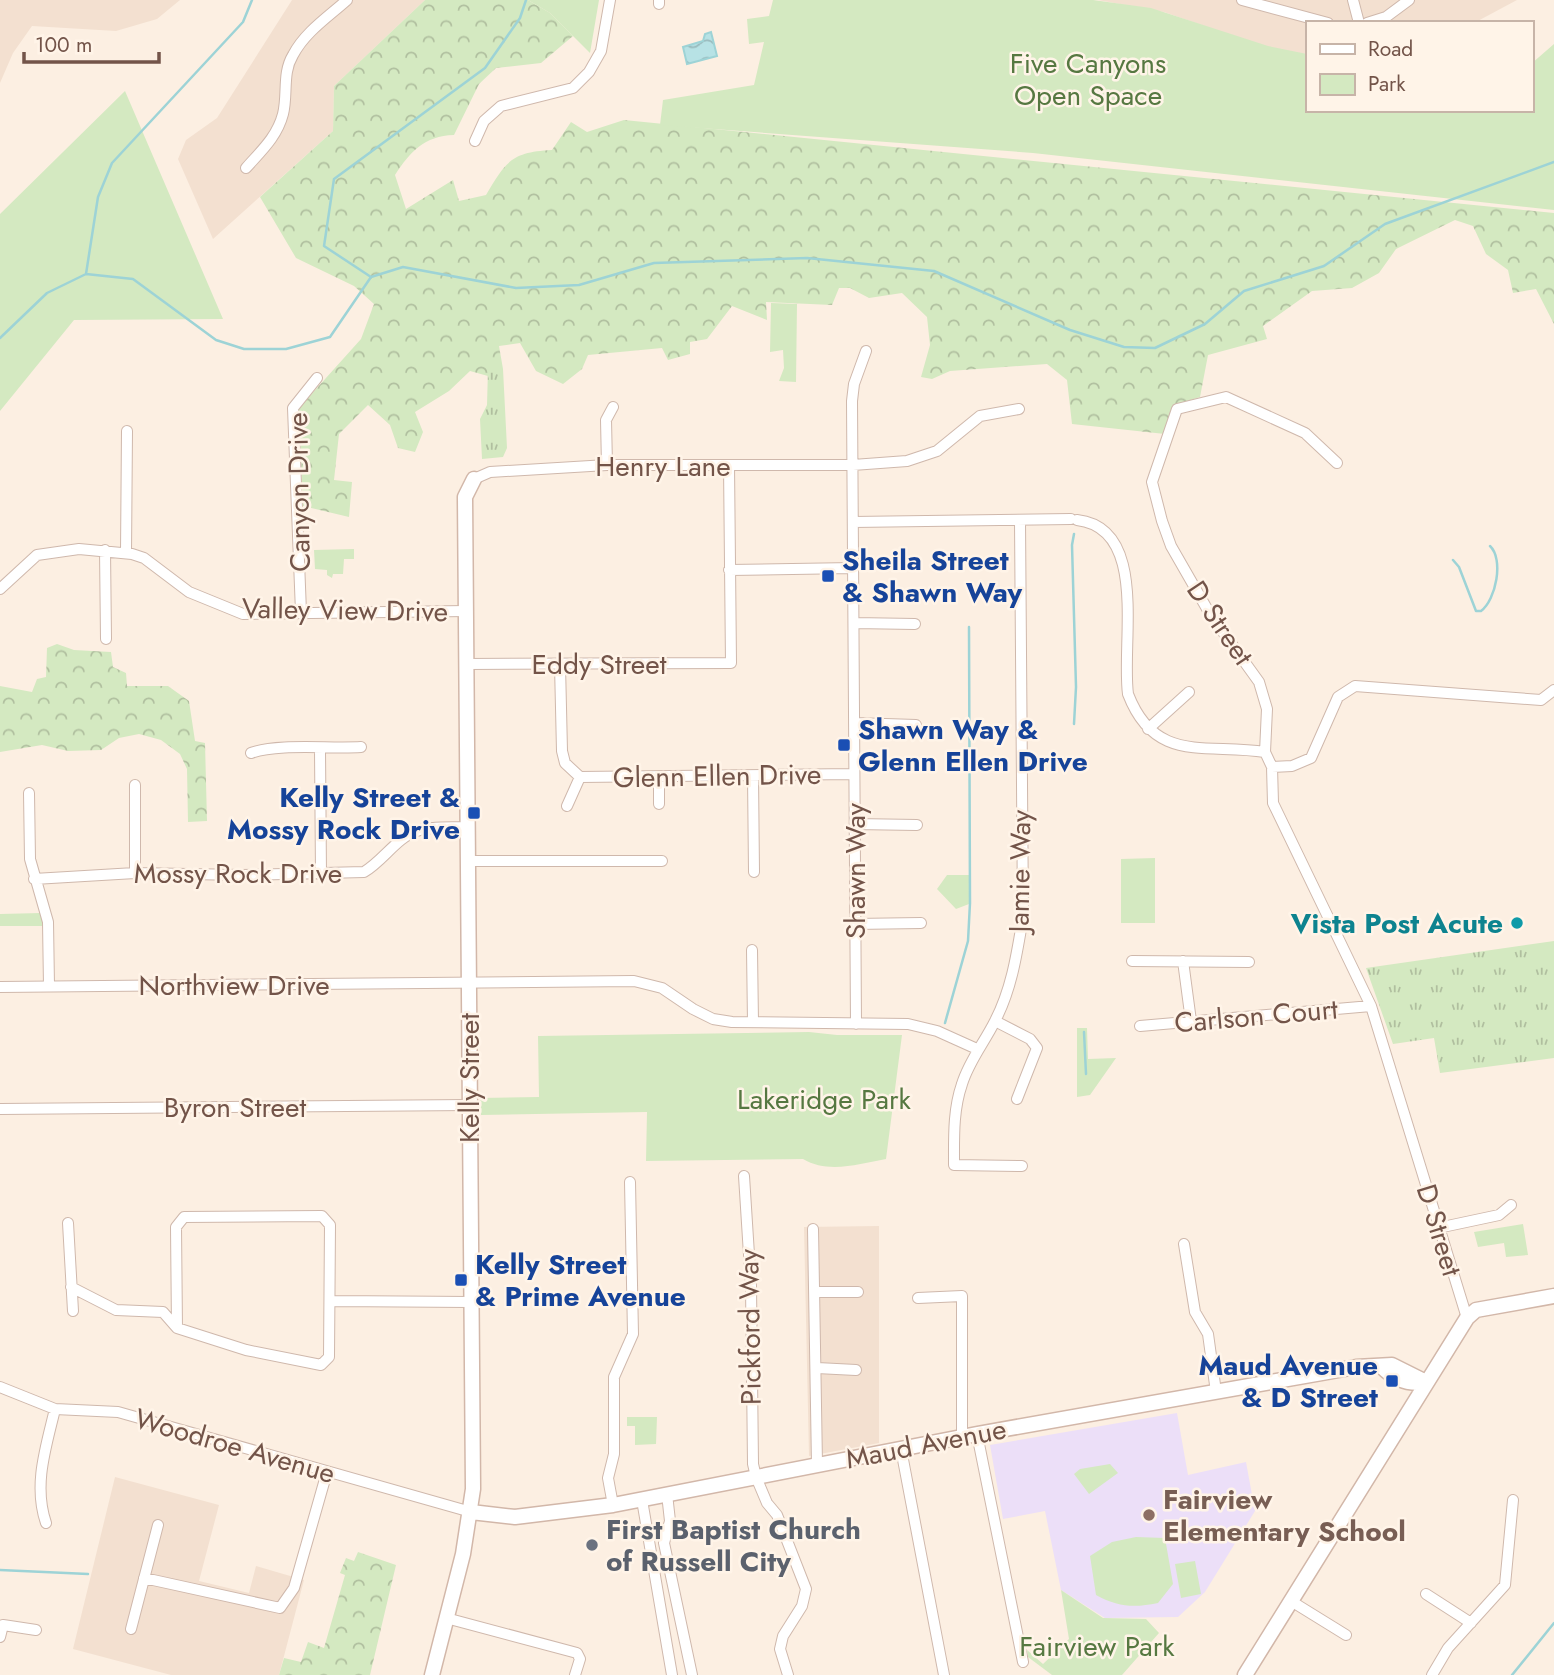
<svg xmlns="http://www.w3.org/2000/svg" width="1554" height="1675" font-family="Jost,sans-serif">
  <style>
    .residential { fill: #f3e0d0 }
    .education { fill: #ecdff8 }
    .grass { fill: url(#grass-tufts) }
    .forest { fill: url(#forest-crowns) }
    .green { fill: #d4e9c1 }
    .water { fill: url(#water-waves); stroke: #9dd3d6; stroke-width: 2 }
    .lines { fill: none; stroke-linecap: round; stroke-linejoin: round }
    .stream { stroke: #9dd3d6; stroke-width: 2.5 }
    .street-casing { stroke: #cfb8ac; stroke-width: 12 }
    .secondary-casing { stroke: #d2b7a9; stroke-width: 17 }
    .street { stroke: #fff; stroke-width: 10 }
    .secondary { stroke: #fff; stroke-width: 14 }
    .transit-dot { fill: #1a4fb4; stroke: #fff4e8; stroke-width: 2.5 }
    .culture-dot { fill: #0f9aa8; stroke: #fff4e8; stroke-width: 2.5 }
    .education-dot { fill: #8d6e63; stroke: #fff4e8; stroke-width: 2.5 }
    .worship-dot { fill: #6b7280; stroke: #fff4e8; stroke-width: 2.5 }
    .labels { text-anchor: middle; dominant-baseline: central; stroke-width: 5; stroke-linejoin: round; paint-order: stroke }
    .park-label { font-size: 28px; fill: #567841; stroke: #fff4e8 }
    .street-label { font-size: 28px; fill: #735449; stroke: #fff4e8 }
    .transit-label { font-size: 28px; font-weight: bold; fill: #164399; stroke: #fff4e8; text-anchor: start }
    .culture-label { font-size: 28px; font-weight: bold; fill: #0d838f; stroke: #fff4e8; text-anchor: end }
    .education-label { font-size: 28px; font-weight: bold; fill: #785e54; stroke: #fff4e8; text-anchor: start }
    .worship-label { font-size: 28px; font-weight: bold; fill: #5b616d; stroke: #fff4e8; text-anchor: start }
  </style>
  <defs>
    <pattern id="grass-tufts" width="24" height="20" patternUnits="userSpaceOnUse" patternTransform="scale(1.75)"><rect width="24" height="20" fill="#d4e9c1"/><path d="M3 7l-1-3M5 7V3M7 7l1-3M15 17l-1-3M17 17v-4M19 17l1-3" fill="none" stroke="#b0bf9f"/></pattern>
    <pattern id="forest-crowns" width="20" height="18" patternUnits="userSpaceOnUse" patternTransform="scale(1.75)"><rect width="20" height="18" fill="#d4e9c1"/><path d="M2 6a3 3 0 1 1 6 0M12 15a3 3 0 1 1 6 0" fill="none" stroke="#b0bf9f"/></pattern>
    <pattern id="water-waves" width="16" height="10" patternUnits="userSpaceOnUse" patternTransform="scale(1.75)"><rect width="16" height="10" fill="#b7e2e5"/><path d="M0 5q4-4 8 0t8 0" fill="none" stroke="#99babc"/></pattern>
  </defs>
  <rect width="100%" height="100%" fill="#fcefe2"/>
  <!-- residential -->
  <path class="residential" d="M0,0H180L157,19L116,31L32,26L13,53L0,83Z
    M292,0H425L334,86L333,131L213,239L178,159L186,140L217,118Z
    M1098,0H1517L1474,23H1307V58L1292,56L1164,12Z
    M879,1226V1443L809,1456L804,1227Z
    M115,1477L219,1505L199,1581L249,1593L256,1566L304,1580L279,1675H171L73,1649Z"/>
  <!-- education -->
  <path class="education" d="M1177,1413L1188,1475L1246,1462L1255,1511L1205,1592L1178,1617L1105,1618L1061,1590L1045,1511L1003,1519L990,1445Z"/>
  <!-- grass -->
  <path class="grass" d="M488,369H503L507,448L503,457L482,459L480,419L487,405Z
    M1554,941V1058L1440,1073L1434,1038L1393,1044L1366,968Z"/>
  <!-- forest -->
  <path class="forest" d="M425,0H528L550,13L573,36L541,63L496,68L479,84L454,135C424,136 410,152 395,175L406,209L453,180L459,201L486,195C506,161 512,152 552,150L571,122L587,132L624,120L1554,213V324L1536,289L1513,293L1508,270L1486,254L1473,226L1455,220L1396,249L1379,273L1352,288L1312,291L1263,326L1267,339L1208,355L1200,397L1175,405L1165,434L1072,424L1067,380L1047,364L950,371L932,379L921,377L930,345L927,317L902,293L869,298L850,288H839L832,305L766,302L767,320L732,306L707,339L690,342V354L668,360L662,348L588,355L582,369L563,384L536,371L520,343L499,346L503,369H488V376L470,371L449,391L415,412L423,432L415,452L398,448L390,425L368,405L339,434L334,480L352,482L349,517L303,506L299,408L361,339L374,304L354,286L296,258L260,197L333,131L334,86Z
    M57,644L74,650L111,652L113,667L126,673L127,686H168L189,701L195,741L205,743L207,821L188,822L187,769L180,754L161,740L139,734L119,738L101,750L68,751L42,745L0,752V686L32,692L37,679L46,677L47,648Z
    M358,1552L396,1565L370,1675H279L284,1658L301,1662L308,1642L324,1648L345,1575L340,1573L346,1558L354,1561Z"/>
  <!-- green -->
  <path class="green" d="M528,0H599L590,53L550,13Z
    M773,0H1093L1151,8L1268,46L1307,54V110H1531V64L1554,44V210L1033,153L660,125L663,100L754,85L764,42L749,44L747,19L769,16Z
    M125,91L223,319L74,320L0,411V214Z
    M771,303L797,304L796,382L779,381L784,368L783,350L770,352Z
    M354,549V559H344L343,574H333L332,578L327,575V570L315,569L314,550Z
    M1155,858V923H1121V859Z
    M947,875H969V904L956,909L937,889Z
    M41,913L43,926H0V914Z
    M1077,1028H1087L1088,1059L1116,1058L1090,1095L1077,1097Z
    M809,1032L837,1035H902L886,1159C859,1164 828,1174 803,1159L646,1161L647,1112L481,1115L480,1098L539,1097L538,1036Z
    M1523,1224L1528,1255L1506,1257L1504,1243L1478,1247L1474,1232Z
    M627,1417H657L656,1444L635,1445V1426H627Z
    M1110,1464L1118,1473L1089,1494L1074,1474L1080,1469Z
    M1136,1537L1165,1538L1173,1584L1158,1603C1134,1608 1118,1607 1096,1595L1090,1556L1112,1542Z
    M1195,1561L1201,1594L1181,1598L1175,1564Z
    M1061,1590L1103,1618L1146,1619L1159,1633L1122,1675H1052L1028,1657L1027,1650L1043,1664L1069,1639Z"/>
  <!-- water -->
  <path class="water" d="M711,32L717,56L687,64L683,47L703,41L705,34Z"/>
  <g class="lines">
    <!-- stream -->
    <path class="stream" d="M86,274L98,197L112,163L243,22L252,0
      M371,277L324,246L334,179L485,68L520,18L526,0
      M0,338L47,293L86,274L133,279L216,340L244,349H286L330,337L371,277L403,267L516,288L579,285L654,263L807,258L934,271L1070,330L1124,347L1155,348L1205,324L1244,291L1324,266L1385,224L1554,162
      M1453,560L1459,567L1476,611H1481C1496,600 1504,559 1490,546
      M1074,724L1076,687L1072,545L1074,534
      M945,1023L968,941L970,903L969,627
      M1084,1032L1086,1074
      M0,1570L88,1574
      M1512,1675L1554,1623"/>
    <!-- street casing -->
    <g class="street-casing">
      <path id="street" d="M1242,0L1328,23
        M1353,0L1359,23
        M659,4V0
        M1367,23L1386,17L1409,0
        M475,141L484,121L501,106L573,88L589,72L601,51L610,0
        M246,168C261,151 277,137 283,114C288,94 282,73 293,55C305,32 328,17 347,0
        M1337,463L1305,433L1226,397L1177,409L1152,482L1162,521L1171,546L1210,614L1259,682L1267,709L1265,752L1272,767L1273,803L1371,1006L1467,1318
        M607,465L606,420L613,407
        M474,479L490,472L607,465H853L907,461L937,451L980,416L1019,409
        M1077,520C1149,528 1121,642 1128,694C1155,764 1205,743 1265,752
        M1020,521L1023,917C1017,953 1012,988 995,1021C984,1043 969,1061 962,1084C953,1110 954,1137 954,1165L1022,1166
        M853,522L1071,519
        M105,550L106,639
        M126,553L127,431
        M729,570L853,568
        M0,589L37,555L79,549L132,554L144,558L189,592L243,614L467,611
        M301,612L293,408L317,378
        M854,623L915,624
        M467,664L731,663L729,465
        M560,665L562,751L565,763L580,777
        M854,723L916,725
        M1148,729L1189,692
        M320,750L321,874
        M251,753C278,743 329,749 361,747
        M1272,767L1292,766L1311,758L1338,697L1355,686L1541,700L1554,690
        M753,776L754,872
        M580,777L854,774
        M659,777V804
        M29,793L30,859L48,922L49,986
        M567,806L580,777
        M855,824L917,825
        M468,861H662
        M135,873V785
        M34,879L135,873L242,875L364,872C383,861 397,837 417,831C432,826 452,828 468,827
        M855,924L921,923
        M752,950L753,1022
        M1132,961L1249,962
        M1183,961L1191,1021
        M0,987L634,981L662,988L693,1009L713,1019L732,1022L908,1024L937,1031L977,1049
        M995,1021L1030,1039L1037,1048L1017,1099
        M856,1024L852,401L854,384L866,351
        M1140,1026L1371,1006
        M0,1109L470,1105
        M744,1176L751,1286L753,1464L756,1477L767,1503L777,1515L806,1589L802,1606L783,1636L780,1649L788,1675
        M68,1223L73,1311
        M1438,1228L1499,1215L1511,1205
        M813,1229L817,1464
        M1184,1244L1195,1312L1208,1334L1216,1392
        M71,1287L116,1310L163,1312L177,1328L246,1350L321,1365L329,1357L330,1225L322,1216L184,1217L176,1227L177,1328
        M816,1292H858
        M918,1298L962,1296V1437
        M332,1301L470,1302
        M817,1368L856,1370
        M0,1387L55,1409L118,1412L471,1512
        M977,1434L1023,1662
        M901,1449L944,1675
        M667,1494L670,1521L664,1543L692,1675
        M642,1500L672,1675
        M613,1505L608,1478L614,1454V1377L633,1334L630,1182
        M46,1523C33,1485 46,1447 55,1409
        M144,1578L280,1608L294,1588L327,1472
        M1426,1594L1471,1623
        M1291,1601L1346,1635
        M446,1618L577,1653L580,1659L575,1675
        M131,1629L158,1525
        M0,1637L3,1625L36,1630
        M1432,1675L1448,1648L1505,1585L1513,1500"/>
    </g>
    <!-- secondary casing -->
    <g class="secondary-casing">
      <path id="secondary" d="M1382,1367C1394,1379 1409,1385 1426,1382
        M471,1512L515,1517L613,1505L977,1434L1356,1367L1392,1365L1426,1382
        M432,1675L463,1554L473,1489L465,497L474,479
        M1245,1675L1467,1318L1476,1310L1554,1296"/>
    </g>
    <!-- street -->
    <use href="#street" class="street"/>
    <!-- secondary -->
    <use href="#secondary" class="secondary"/>
  </g>
  <!-- markers -->
  <g class="transit-dot">
    <rect x="821" y="569" width="14" height="14" rx="3.5"/>
    <rect x="837" y="738" width="14" height="14" rx="3.5"/>
    <rect x="467" y="806" width="14" height="14" rx="3.5"/>
    <rect x="454" y="1273" width="14" height="14" rx="3.5"/>
    <rect x="1385" y="1374" width="14" height="14" rx="3.5"/>
  </g>
  <circle class="culture-dot" cx="1517" cy="923" r="7"/>
  <circle class="education-dot" cx="1149" cy="1515" r="7"/>
  <circle class="worship-dot" cx="592" cy="1545" r="7"/>
  <g class="labels">
    <!-- park labels -->
    <g class="park-label">
      <text x="1088" y="63">Five Canyons<tspan x="1088" dy="32">Open Space</tspan></text>
      <text x="824" y="1099">Lakeridge Park</text>
      <text x="1097" y="1646">Fairview Park</text>
    </g>
    <!-- street labels -->
    <g class="street-label">
      <text x="663" y="466">Henry Lane</text>
      <text transform="translate(299 492) rotate(-91)">Canyon Drive</text>
      <text transform="translate(345 610) rotate(1)">Valley View Drive</text>
      <text transform="translate(1220 623) rotate(56)">D Street</text>
      <text x="599" y="664">Eddy Street</text>
      <text transform="translate(717 776) rotate(-1)">Glenn Ellen Drive</text>
      <text transform="translate(855 871) rotate(-90)">Shawn Way</text>
      <text transform="translate(1020 871) rotate(-89)">Jamie Way</text>
      <text x="238" y="873">Mossy Rock Drive</text>
      <text x="234" y="985">Northview Drive</text>
      <text transform="translate(1256 1016) rotate(-5)">Carlson Court</text>
      <text transform="translate(469 1078) rotate(-90)">Kelly Street</text>
      <text x="235" y="1107">Byron Street</text>
      <text transform="translate(1439 1230) rotate(73)">D Street</text>
      <text transform="translate(750 1327) rotate(-91)">Pickford Way</text>
      <text transform="translate(926 1444) rotate(-11)">Maud Avenue</text>
      <text transform="translate(235 1446) rotate(16)">Woodroe Avenue</text>
    </g>
    <!-- transit labels -->
    <g class="transit-label">
      <text x="842" y="560">Sheila Street<tspan x="842" dy="32">&amp; Shawn Way</tspan></text>
      <text x="858" y="729">Shawn Way &amp;<tspan x="858" dy="32">Glenn Ellen Drive</tspan></text>
      <text x="460" y="797" text-anchor="end">Kelly Street &amp;<tspan x="460" dy="32">Mossy Rock Drive</tspan></text>
      <text x="475" y="1264">Kelly Street<tspan x="475" dy="32">&amp; Prime Avenue</tspan></text>
      <text x="1378" y="1365" text-anchor="end">Maud Avenue<tspan x="1378" dy="32">&amp; D Street</tspan></text>
    </g>
    <!-- culture labels -->
    <g class="culture-label">
      <text x="1503" y="923">Vista Post Acute</text>
    </g>
    <!-- education labels -->
    <g class="education-label">
      <text x="1163" y="1499">Fairview<tspan x="1163" dy="32">Elementary School</tspan></text>
    </g>
    <!-- worship labels -->
    <g class="worship-label">
      <text x="606" y="1529">First Baptist Church<tspan x="606" dy="32">of Russell City</tspan></text>
    </g>
  </g>
  <!-- legend -->
  <rect x="1306" y="21" width="228" height="91" fill="#fff4e8" stroke="#c7b4a8" stroke-width="2"/>
  <rect x="1320" y="44" width="35" height="10" fill="#ffffff" stroke="#c7b4a8" stroke-width="2"/>
  <text x="1368" y="56" font-size="21" fill="#735449">Road</text>
  <rect x="1320" y="74" width="35" height="21" fill="#d4e9c1" stroke="#c7b4a8" stroke-width="2"/>
  <text x="1368" y="91" font-size="21" fill="#735449">Park</text>
  <!-- scale -->
  <path d="M24 52v10h135v-10" fill="none" stroke="#735449" stroke-width="3.5"/>
  <text x="35" y="52" font-size="21" fill="#735449" stroke="#fff4e8" stroke-width="5" paint-order="stroke">100 m</text>
</svg>
